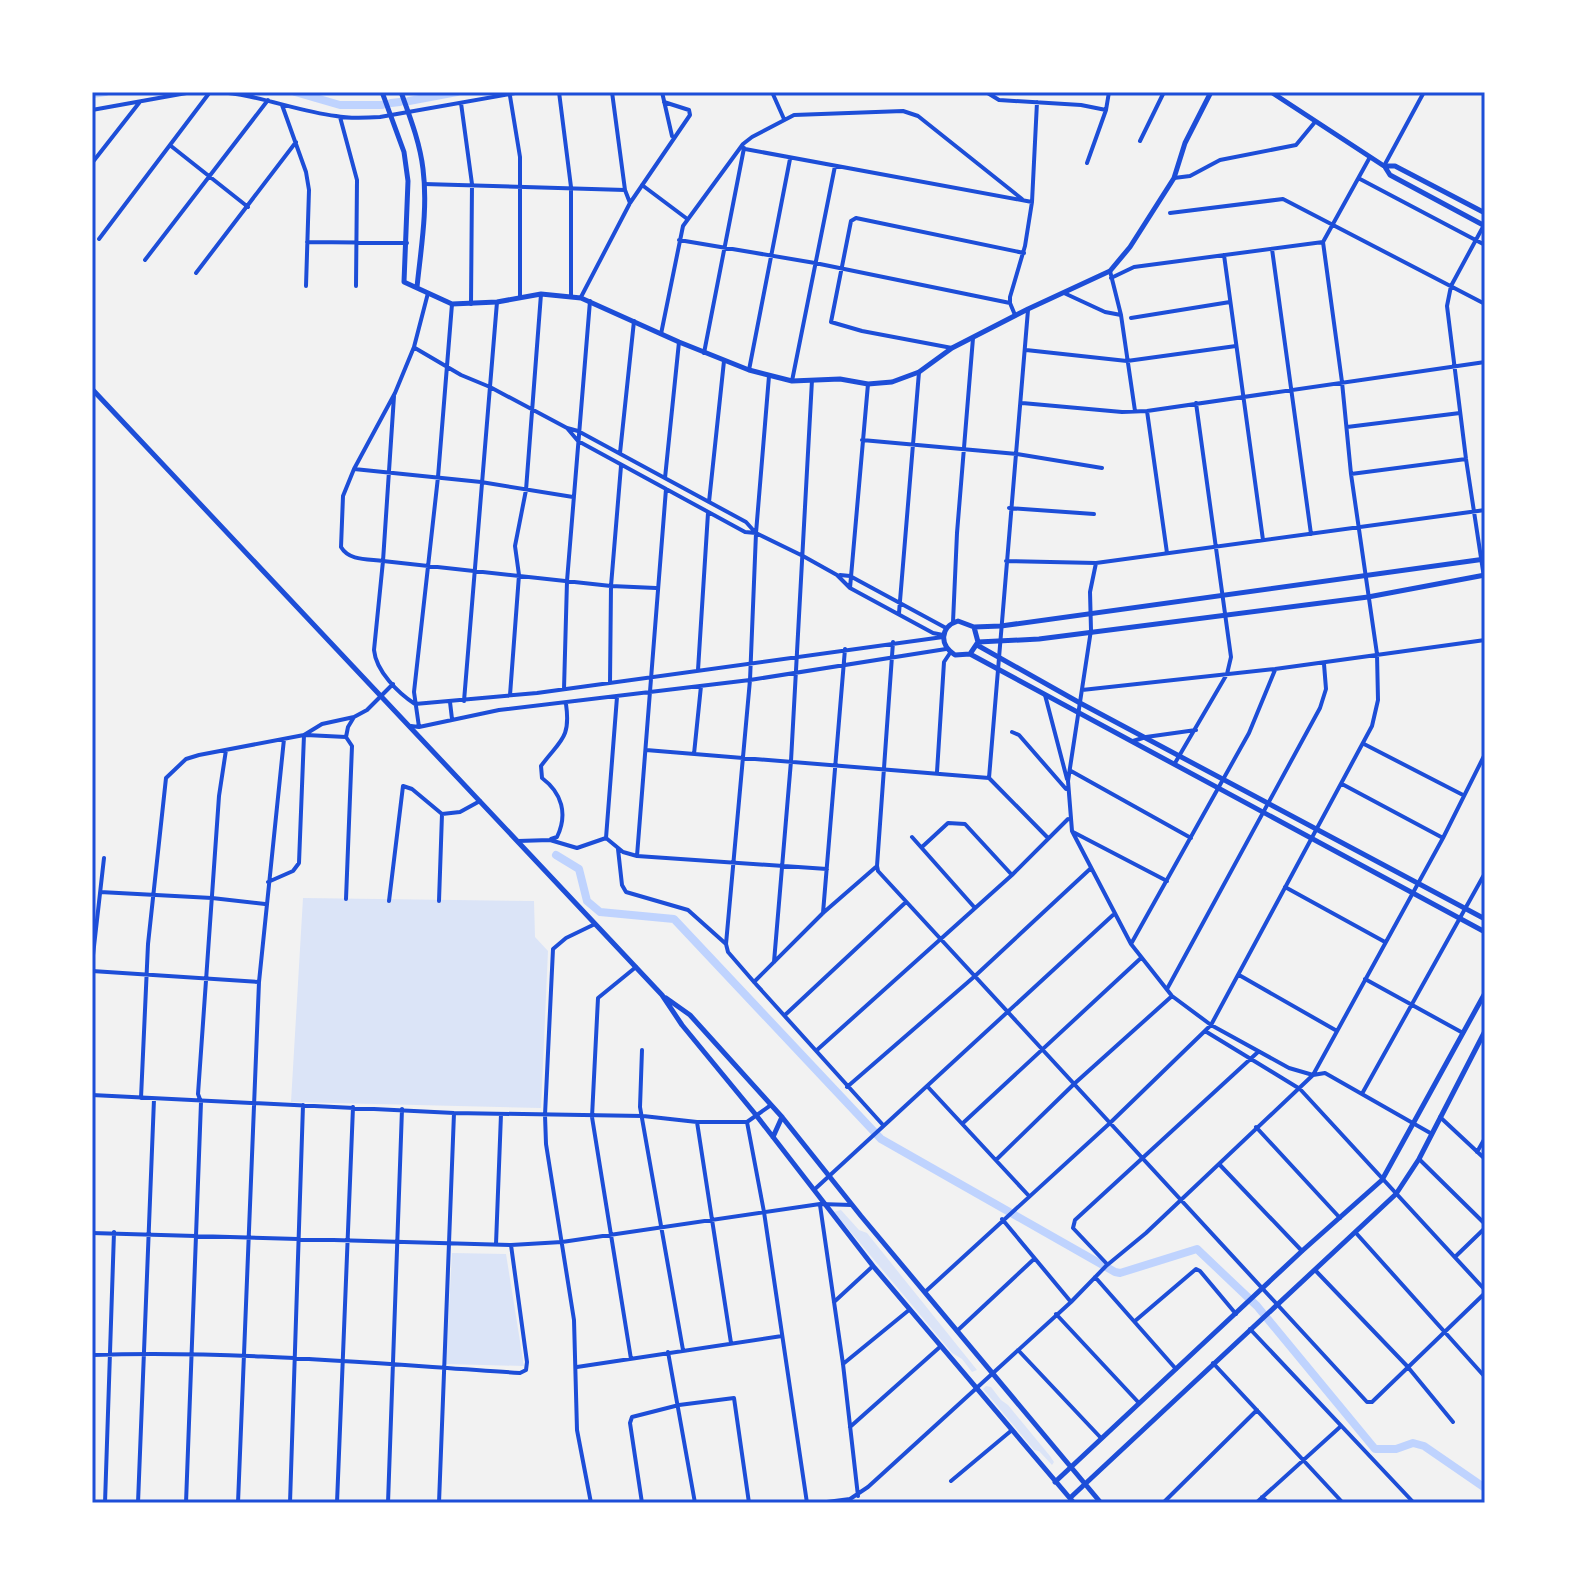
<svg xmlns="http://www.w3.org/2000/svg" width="1577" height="1595" font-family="Signika,sans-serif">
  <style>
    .green { fill: #dbe4f7 }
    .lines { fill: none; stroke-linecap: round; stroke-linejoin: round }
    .canal { stroke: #bfd3fe; stroke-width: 8 }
    .minor { stroke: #1d4ed8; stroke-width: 4 }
    .tertiary { stroke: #1d4ed8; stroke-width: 5 }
    .secondary { stroke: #1d4ed8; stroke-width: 5 }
    .neatline { fill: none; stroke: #1d4ed8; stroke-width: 3 }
  </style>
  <rect width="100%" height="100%" fill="#f2f2f2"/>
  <!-- green -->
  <path class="green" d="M303,898L534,901L535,937L548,951L541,1108L291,1102Z
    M841,1210L859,1230L867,1233L977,1370L972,1372L962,1359L952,1353L834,1212Z
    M452,1253L506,1254L524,1366L446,1364Z
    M986,1386L991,1387L1001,1400L1008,1405L1050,1456L1054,1462L1052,1465L1039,1451L1034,1450L983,1389Z"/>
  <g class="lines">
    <!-- canal -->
    <path class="canal" d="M295,92L340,105H382
      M92,94L105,92
      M409,101L457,92
      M391,103L400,102
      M556,855L579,869L587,901L600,912L674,919L881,1139L1115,1272L1120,1273L1197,1249L1257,1306L1375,1449H1396L1413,1443L1424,1446L1485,1488"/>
    <!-- minor -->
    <path class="minor" d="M217,92C257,94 295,111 336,116C350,119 365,118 380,117L521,92
      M342,92H376
      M559,92L571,187V296
      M612,92L625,190L630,203
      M662,92L672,136
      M772,92L784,119
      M986,92L999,100L1081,105L1106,110
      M510,96L520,157V296
      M461,103L472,184L471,304
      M282,105L306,172L309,190L306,286
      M92,110L192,92
      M340,117L357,180L356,286
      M1140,141L1164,92
      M171,146L248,207
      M745,149L1032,202
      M92,163L139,103
      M1087,163L1106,110L1109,92
      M1384,166L1424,92
      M1174,178L1190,176L1220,160L1296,145L1315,122
      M1360,179L1485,245
      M424,184L625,190
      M642,185L686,218
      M1170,213L1283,199L1485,304
      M1484,225L1451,286L1447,306L1466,459L1485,584
      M99,239L210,92
      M679,240L815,263L1010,303
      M307,242L407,243
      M1272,249L1311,534
      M1224,255L1263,540
      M145,260L268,100
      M1110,271L1121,315L1135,411
      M196,273L296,142
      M1111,278L1134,267L1323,242
      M428,293L414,347L395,393L354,469L343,496L341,547C349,561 368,559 383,561L611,586L656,588
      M1064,293L1105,312L1121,315
      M581,297L630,203L690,115L689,110L664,102
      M1015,315L1010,303V297L1025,246L1032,202L1037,102
      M1131,318L1230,302
      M661,334L683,226L743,144L752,137L794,115L903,111L918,116L1022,199
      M415,348L461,375L490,387L567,428L578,431L746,522L754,531
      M952,348L862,331L831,322L851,221L856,218L1024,253
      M1026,350L1127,361L1236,346
      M704,353L744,148
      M749,370L790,159
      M769,376L756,533L750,680L726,944L728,952L754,982L883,1125
      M792,381L835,166
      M394,396L383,561L374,650C376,671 398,693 415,704
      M1022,403L1122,412L1147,411L1485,362
      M1147,411L1167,553
      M1347,427L1460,413
      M567,428L578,441L745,532L756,533L803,556L837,575L850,588L933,633L943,635
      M862,440L1017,454L1102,468
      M620,453L634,321
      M354,469L481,482L573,497
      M1351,474L1466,459
      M665,478L679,342
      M709,502L724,361
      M1009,508L1094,514
      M1006,561L1096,563L1485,510
      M1096,563L1090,592L1091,630L1068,781L1072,831L1131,944L1172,996L1211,1025L1289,1068L1313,1075L1325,1073L1432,1134
      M840,575L850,576L946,628
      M850,588L868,384
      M899,613L919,372
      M953,622L957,533L973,338
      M698,670L708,513
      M610,683L611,586L621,466
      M564,689L567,581L590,301
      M1082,690L1275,669L1485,640
      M510,695L519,575L515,546L526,490L541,294
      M1045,695L1067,779
      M464,701L497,302
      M450,702L452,719
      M415,704L537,693L943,637
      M411,726L419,727L499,710L750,680L946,649
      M419,727L414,692L438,477L452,304
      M1012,732L1019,735L1066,789
      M306,735L346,737L352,746L346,899
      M346,737L348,727L354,717
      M1133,741L1146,737L1196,730
      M1364,744L1463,795
      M646,750L989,778L1048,838
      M694,754L701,686
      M1175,763L1227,674L1231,657L1196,403
      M1071,771L1191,838
      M937,772L944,662L950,653
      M989,778L1028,310
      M1342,784L1443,838
      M1073,832L1167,881
      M912,837L975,908
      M606,838L617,697
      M551,839L557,837C568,814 562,793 542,778L541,766C560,740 571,739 566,704
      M518,841L550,840L577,848L606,838L623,852L637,856L827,869
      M922,847L948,823L965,824L1012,875
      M618,849L622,885L626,892L688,910L726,944
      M637,856L666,489
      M877,866L878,871L1367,1402H1372L1485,1293
      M877,866L893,642
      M268,882L293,871L299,863L304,735
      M1285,887L1385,942
      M100,892L212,898L265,904
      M389,901L403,786L412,789L442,814L460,812L480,801
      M439,901L442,814
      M823,913L845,649
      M1131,944L1249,733L1275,670
      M774,962L791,761L812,380
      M92,964L104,858
      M92,971L259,982
      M1239,975L1337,1031
      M1365,979L1463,1033
      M754,982L823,913L877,866
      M1167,989L1320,708L1326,689L1324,664
      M785,1015L906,902
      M1205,1031L1300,1089L1485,1290
      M642,1050L640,1107L683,1350
      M817,1050L1012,875L1068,819
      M927,1086L1029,1196
      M847,1087L975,976L1090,869
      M1363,1092L1485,873
      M92,1095L454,1113L643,1116L697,1122H747L771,1105
      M141,1098L148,944L166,778L186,759L199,755L304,735L322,724L354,717L367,710L393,684
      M1440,1117L1485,1159
      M697,1122L731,1343
      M747,1122L764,1212L807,1503
      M963,1123L1141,958
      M1256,1127L1340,1218
      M1477,1152L1485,1138
      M1419,1159L1485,1224
      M996,1160L1074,1084L1172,996
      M1219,1164L1302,1251
      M815,1189L1113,915
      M820,1205L843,1364L858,1496
      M1002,1219L1071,1302
      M92,1233L511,1245L562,1242L820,1204L852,1205
      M1356,1233L1485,1377
      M496,1244L501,1114
      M1456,1256L1485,1228
      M1107,1264L1073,1228L1075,1220L1258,1052
      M1315,1270L1407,1366L1453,1422
      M1095,1277L1176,1369
      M925,1292L1110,1123L1211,1025L1372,726L1378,700L1377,654L1351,474L1342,382L1323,242L1370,157
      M834,1302L873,1266
      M1056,1314L1139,1403
      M1135,1321L1196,1269L1200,1271L1236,1314
      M1250,1329L1414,1503
      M957,1331L1034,1259
      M1018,1350L1101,1438
      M668,1352L695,1503
      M92,1355C234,1350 378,1364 520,1373L526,1370L527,1362L511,1245
      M631,1359L592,1117L598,998L636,967
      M1213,1363L1343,1503
      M843,1364L909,1310
      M577,1367L782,1336
      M850,1427L941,1346
      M951,1481L1012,1430
      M1262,1497L1268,1503
      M105,1503L114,1232
      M138,1503L154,1099
      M186,1503L201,1102L198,1094L219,796L226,750
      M238,1503L259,982L284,739
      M290,1503L303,1105
      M337,1503L353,1107
      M388,1503L402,1109
      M439,1503L454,1113
      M591,1503L577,1430L574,1320L546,1144L545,1115L553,949L566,938L595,924
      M642,1503L630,1423L632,1417L679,1405L734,1398L749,1503
      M819,1503L850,1499L868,1487L1071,1302L1106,1266L1146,1233L1313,1075L1443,838L1485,754
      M1163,1503L1257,1410
      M1256,1503L1340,1427"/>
    <!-- tertiary -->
    <path class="tertiary" d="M382,92L404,152L408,181L404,282L452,304L497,302L541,294L581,298L679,342L749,370L792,381L840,379L868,384L892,382L919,372L952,348L1028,309L1110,271L1130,247L1174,178L1185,143L1211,92
      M401,92C410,117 420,143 423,169C428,208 421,248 417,287
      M1271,92L1384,166H1395L1485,213
      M1385,167L1390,175L1485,226
      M974,627L978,642L970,654L955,655C939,645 940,627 958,621L974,627L1001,626L1485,559
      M978,642L1039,639L1368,597L1485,575
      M977,645L1080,703L1485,919
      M970,654L1485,932"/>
    <!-- secondary -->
    <path class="secondary" d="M92,389L662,995L682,1025L756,1115L873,1266L1074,1503
      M666,998L690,1015L782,1117L861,1216L1101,1503
      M773,1137L782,1117
      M1055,1482L1302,1251L1382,1180L1485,993
      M1070,1498L1396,1194L1419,1159L1485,1031"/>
  </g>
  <!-- border -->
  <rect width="1577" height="1595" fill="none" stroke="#ffffff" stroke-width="188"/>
  <rect x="94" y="94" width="1389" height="1407" class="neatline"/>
</svg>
